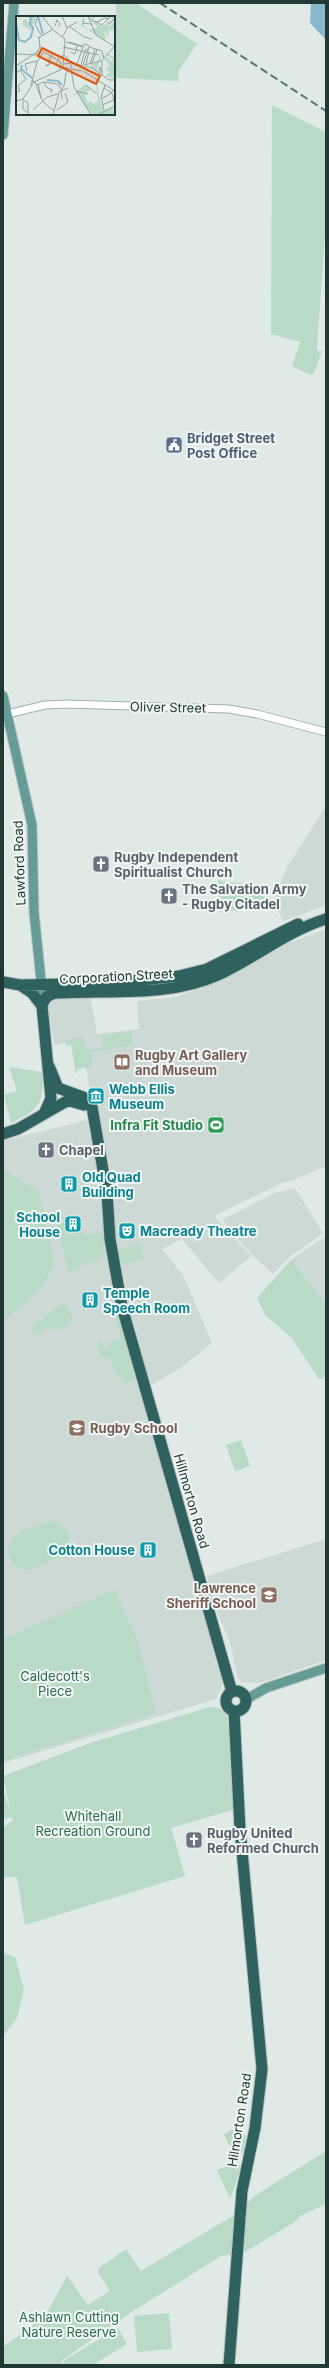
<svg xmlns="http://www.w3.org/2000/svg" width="329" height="2368" font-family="Inter,sans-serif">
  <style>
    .built { fill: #cdd9d5 }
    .green { fill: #b9dac6 }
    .water { fill: #89b8cc }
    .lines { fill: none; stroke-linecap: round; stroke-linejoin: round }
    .minor-casing { stroke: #a2b0ad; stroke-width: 9 }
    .major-casing { stroke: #bcc3c2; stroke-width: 11 }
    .highway-casing { stroke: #bcc3c2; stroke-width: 13 }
    .minor { stroke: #fff; stroke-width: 7 }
    .major { stroke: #669c96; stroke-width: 9 }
    .highway { stroke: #2f625f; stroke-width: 11 }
    .rail { stroke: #5b7471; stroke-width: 2; stroke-dasharray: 8 4; stroke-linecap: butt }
    .labels { text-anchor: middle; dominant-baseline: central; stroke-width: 4; stroke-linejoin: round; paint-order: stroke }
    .service-label { font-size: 13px; font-weight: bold; fill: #4e5e75; stroke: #eff6f4; text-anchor: start }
    .street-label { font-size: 13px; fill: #213835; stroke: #eff6f4 }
    .worship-label { font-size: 13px; font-weight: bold; fill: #5b616d; stroke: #eff6f4; text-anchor: start }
    .education-label { font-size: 13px; font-weight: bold; fill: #785e54; stroke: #eff6f4; text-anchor: start }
    .culture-label { font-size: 13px; font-weight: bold; fill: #0d838f; stroke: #eff6f4; text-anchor: start }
    .leisure-label { font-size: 13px; font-weight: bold; fill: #27864d; stroke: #eff6f4; text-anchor: end }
    .park-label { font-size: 13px; fill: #2e6c4f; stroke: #eff6f4 }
    .inset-river { fill: none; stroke: #89b8cc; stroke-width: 2 }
    .inset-road { fill: none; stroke: #93a29f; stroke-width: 1 }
    .view { fill: #de570e; fill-opacity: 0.15; stroke: #de570e; stroke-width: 2 }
    .inset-edge { fill: none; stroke: #213835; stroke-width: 2 }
  </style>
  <rect width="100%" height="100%" fill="#dfe9e6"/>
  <!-- built -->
  <path class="built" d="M326,806V905L284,921L276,908L275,898L287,867Z
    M326,929V1166L289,1182H284L214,1216L251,1256L219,1283L182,1239L162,1249L183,1275L212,1343L179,1369L139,1392L164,1465L223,1684L216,1699L3,1763V1141L87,1120L103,1197L102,1215L114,1212L113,1198L107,1190L81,1039L54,1045L48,1007L53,1001L60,998L90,997L97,1034L139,1029L137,1001L177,997L216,982L289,943Z
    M295,1188L323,1233L288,1258L273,1274L254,1257L222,1220L275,1193Z
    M323,1238L326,1239V1303L291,1260Z
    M326,1539V1660L260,1683L241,1682L237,1676L231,1645L218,1614L207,1576Z"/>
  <!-- green -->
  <path class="green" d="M116,3H136L197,44L178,72L179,81L114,78Z
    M272,105L326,132V221L317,347V351H322L314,373L310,375L292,366L300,342L271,334Z
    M218,880C227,883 232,882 241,883C248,885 261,893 265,898L264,908L219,912Z
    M131,1031L133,1043L128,1046L91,1052L93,1066L78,1069L76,1074L71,1045L66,1046L65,1040L84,1037L87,1050L103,1047L102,1036Z
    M9,1067L42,1072C44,1104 39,1110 11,1123L4,1095L17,1091Z
    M3,1169L39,1192L55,1265L40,1290L3,1321Z
    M65,1219L68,1235L73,1233L74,1228L81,1229L84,1235L103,1233L104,1256L68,1273L58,1225L65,1223Z
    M137,1241L145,1258L126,1264L120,1263L116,1249L134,1246Z
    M291,1260L326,1303V1378L319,1379L291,1337L266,1316L257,1298Z
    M64,1302L73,1318L70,1325L65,1326L64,1329H45L36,1335L30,1328Z
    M118,1310L135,1379L125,1384L114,1371L110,1359L100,1356L97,1343L99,1339L105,1349L108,1347L107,1343L121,1339L114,1311Z
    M241,1440L250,1466L235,1471L226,1445Z
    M49,1521L58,1522L69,1534L68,1550C61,1557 31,1573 21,1569C7,1563 4,1545 15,1536C24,1528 39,1525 49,1521Z
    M115,1589L139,1644L156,1713L3,1761V1639Z
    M210,1707L219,1708L227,1713L236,1809L171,1828L185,1876L25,1925L17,1877H3V1828L13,1820L12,1817L3,1819V1789L11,1814L3,1776L90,1743Z
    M3,1953L15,1957L24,1989L17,2018L3,2036Z
    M232,2130H238L246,2136L244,2150L240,2156L227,2157L231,2149L224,2134Z
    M326,2151V2204L300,2216L295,2222L245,2252L221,2256L130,2313L61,2361L63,2365H3V2347L28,2329L48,2311L67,2276L88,2305L110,2291L98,2272L99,2268L126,2249L141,2271L238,2213L253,2197Z
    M235,2163L240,2165L239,2174L230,2199L217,2170Z
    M169,2313L172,2349L137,2352L134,2316Z
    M118,2328L127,2344L92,2365H65L63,2361Z"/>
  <!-- water -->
  <path class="water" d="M311,3H326V40L310,23Z"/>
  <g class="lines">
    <!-- minor casing -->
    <g class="minor-casing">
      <path id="minor" d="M7,714L45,705L67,704L229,709L257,714L326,732"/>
    </g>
    <!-- major casing -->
    <g class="major-casing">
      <path id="major" d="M3,135L14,3
        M3,696L32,825L34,912L43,1000
        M245,1700L266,1688L326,1668"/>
    </g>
    <!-- highway casing -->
    <g class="highway-casing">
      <path id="highway" d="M3,982L20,985L113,983L179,976L207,969L298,924
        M20,985L32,993L42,1006
        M49,1066L58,1088L83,1097L92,1107L107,1193L110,1239L122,1307L232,1692
        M44,1114L51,1098L42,1006C44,997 50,993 59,993C112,990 169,997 218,975C255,958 287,931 326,919
        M3,1134L18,1129L65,1102L70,1101L84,1105
        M226 1701a10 10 0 1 1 20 0a10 10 0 1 1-20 0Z
        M229,2365L242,2191L255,2128L262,2069L240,1829L234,1711"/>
    </g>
    <!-- minor -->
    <use href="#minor" class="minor"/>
    <!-- major -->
    <use href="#major" class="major"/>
    <!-- highway -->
    <use href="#highway" class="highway"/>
    <!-- rail -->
    <path class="rail" d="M160,3L326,111"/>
  </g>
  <!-- icons -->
  <defs>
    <g id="civic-square" transform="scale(0.9)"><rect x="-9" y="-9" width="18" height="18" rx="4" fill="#5c6f8a" stroke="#eff6f4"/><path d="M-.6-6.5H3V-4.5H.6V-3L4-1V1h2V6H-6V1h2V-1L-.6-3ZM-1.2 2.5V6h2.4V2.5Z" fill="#fff"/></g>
    <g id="church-square" transform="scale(0.9)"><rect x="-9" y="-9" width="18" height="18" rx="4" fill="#6b7280" stroke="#eff6f4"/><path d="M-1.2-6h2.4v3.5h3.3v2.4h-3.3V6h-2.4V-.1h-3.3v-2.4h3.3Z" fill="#fff"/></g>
    <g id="library-square" transform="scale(0.9)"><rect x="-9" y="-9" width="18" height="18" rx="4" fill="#8d6e63" stroke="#eff6f4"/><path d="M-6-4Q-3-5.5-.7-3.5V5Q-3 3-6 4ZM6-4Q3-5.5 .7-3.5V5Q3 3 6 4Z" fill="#fff"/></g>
    <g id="museum-square" transform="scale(0.9)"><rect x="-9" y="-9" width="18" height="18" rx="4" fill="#0f9aa8" stroke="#eff6f4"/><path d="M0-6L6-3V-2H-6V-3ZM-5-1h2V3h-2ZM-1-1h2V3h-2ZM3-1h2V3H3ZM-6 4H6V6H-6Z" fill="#fff"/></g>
    <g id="stadium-square" transform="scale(0.9)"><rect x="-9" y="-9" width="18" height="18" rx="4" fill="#2e9e5b" stroke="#eff6f4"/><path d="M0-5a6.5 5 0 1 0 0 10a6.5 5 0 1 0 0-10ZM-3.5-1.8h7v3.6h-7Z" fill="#fff"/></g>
    <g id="building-square" transform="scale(0.9)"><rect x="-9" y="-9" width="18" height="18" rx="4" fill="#0f9aa8" stroke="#eff6f4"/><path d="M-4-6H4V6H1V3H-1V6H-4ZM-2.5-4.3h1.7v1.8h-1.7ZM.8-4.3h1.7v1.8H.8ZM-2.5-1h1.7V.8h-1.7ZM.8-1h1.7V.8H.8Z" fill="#fff"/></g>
    <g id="theatre-square" transform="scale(0.9)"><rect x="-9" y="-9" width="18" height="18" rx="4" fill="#0f9aa8" stroke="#eff6f4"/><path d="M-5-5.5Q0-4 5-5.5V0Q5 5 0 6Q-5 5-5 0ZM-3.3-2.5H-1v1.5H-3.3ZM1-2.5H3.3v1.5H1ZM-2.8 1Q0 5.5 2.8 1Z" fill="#fff"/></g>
    <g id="school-square" transform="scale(0.9)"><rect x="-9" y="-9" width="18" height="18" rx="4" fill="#8d6e63" stroke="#eff6f4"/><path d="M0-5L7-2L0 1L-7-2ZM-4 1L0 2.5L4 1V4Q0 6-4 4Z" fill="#fff"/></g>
  </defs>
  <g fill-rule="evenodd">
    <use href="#civic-square" x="174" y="445"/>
    <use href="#church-square" x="101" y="864"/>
    <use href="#church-square" x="169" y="896"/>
    <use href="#library-square" x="122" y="1062"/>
    <use href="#museum-square" x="96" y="1096"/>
    <use href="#stadium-square" x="216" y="1125"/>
    <use href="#church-square" x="46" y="1150"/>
    <use href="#building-square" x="69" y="1184"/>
    <use href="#building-square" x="73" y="1224"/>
    <use href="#theatre-square" x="127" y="1231"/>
    <use href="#building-square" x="90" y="1300"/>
    <use href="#school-square" x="77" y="1428"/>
    <use href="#building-square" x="148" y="1550"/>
    <use href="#school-square" x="269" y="1595"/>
    <use href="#church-square" x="194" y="1840"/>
  </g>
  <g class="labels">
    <!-- service labels -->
    <g class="service-label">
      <text x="187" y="438">Bridget Street<tspan x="187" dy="15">Post Office</tspan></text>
    </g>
    <!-- street labels -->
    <g class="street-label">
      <text transform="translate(168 707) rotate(1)">Oliver Street</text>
      <text transform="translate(19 863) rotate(-92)">Lawford Road</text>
      <text transform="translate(116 976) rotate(-3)">Corporation Street</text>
      <text transform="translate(192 1501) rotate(74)">Hillmorton Road</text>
      <text transform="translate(239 2120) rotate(-81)">Hilmorton Road</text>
    </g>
    <!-- worship labels -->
    <g class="worship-label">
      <text x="114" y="857">Rugby Independent<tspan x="114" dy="15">Spiritualist Church</tspan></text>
      <text x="182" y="889">The Salvation Army<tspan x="182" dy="15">- Rugby Citadel</tspan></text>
      <text x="59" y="1150">Chapel</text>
      <text x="207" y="1833">Rugby United<tspan x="207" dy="15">Reformed Church</tspan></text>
    </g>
    <!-- education labels -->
    <g class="education-label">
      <text x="135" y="1055">Rugby Art Gallery<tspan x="135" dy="15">and Museum</tspan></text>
      <text x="90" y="1428">Rugby School</text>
      <text x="256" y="1588" text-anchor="end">Lawrence<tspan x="256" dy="15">Sheriff School</tspan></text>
    </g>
    <!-- culture labels -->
    <g class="culture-label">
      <text x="109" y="1089">Webb Ellis<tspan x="109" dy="15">Museum</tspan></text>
      <text x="82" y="1177">Old Quad<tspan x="82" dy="15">Building</tspan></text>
      <text x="60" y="1217" text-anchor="end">School<tspan x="60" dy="15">House</tspan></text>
      <text x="140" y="1231">Macready Theatre</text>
      <text x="103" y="1293">Temple<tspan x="103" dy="15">Speech Room</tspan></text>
      <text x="135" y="1550" text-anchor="end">Cotton House</text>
    </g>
    <!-- leisure labels -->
    <g class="leisure-label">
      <text x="203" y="1125">Infra Fit Studio</text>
    </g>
    <!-- park labels -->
    <g class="park-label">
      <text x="55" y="1676">Caldecott's<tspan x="55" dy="15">Piece</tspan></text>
      <text x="93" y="1816">Whitehall<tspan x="93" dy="15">Recreation Ground</tspan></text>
      <text x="69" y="2317">Ashlawn Cutting<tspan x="69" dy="15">Nature Reserve</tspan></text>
    </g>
  </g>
  <!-- overview -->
  <g transform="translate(16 16)">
    <rect width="99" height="99" fill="#dfe9e6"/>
    <path d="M12,0H19L20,3L14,14L6,8L9,2L11,6H14ZM67,0L76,2L79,0L76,5L86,10L92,7L96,0L92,11L99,5V13L92,15L93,21L88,15L90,24L87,23L65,10ZM67,1H71L82,11L73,14L68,10ZM87,35L89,36L99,42V46H96L99,47V63L89,60L95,56L89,54L94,49L88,43L91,41L95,45L97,44ZM86,36L80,59L84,85L87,95L96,91L99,99H75L61,77L58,80L57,79L69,68L74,74L69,78L72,87L74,85L77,88L82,85L79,54L75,52V48L80,47Z" fill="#b9dac6" fill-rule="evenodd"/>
    <path class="inset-river" d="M22,0L27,18M0,8L3,24L9,26L15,21L17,12L14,8L15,0M6,49L5,53L16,62M31,64L42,65L46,69"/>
    <path class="inset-road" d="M22,0L19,8L25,19M26,0L37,14M46,0L51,12M72,0L80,19L99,31M68,3L67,7L75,8M76,4L86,9L95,0M79,7L89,2L93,3M91,7H95L99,0M39,10L41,4L44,8L42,11M53,10L68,21L76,23M37,14L49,23L47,51L50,52M47,20L52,11L61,6M22,22L36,14M50,26L67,31M53,26L66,30M47,31L83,39M73,31L86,35L88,43M28,36L45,46L43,53M55,36L59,38L61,30M0,38L22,39L32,46L47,51M20,38L24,31L23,21M50,40L54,46L67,50M86,45V59M76,47L81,34M31,48L30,50L33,49L34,41L38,37M40,48L44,41L49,39M48,48L55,47V52M61,48L68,28L74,30M70,48L73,36M74,48L79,33M65,49L69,34L72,33M67,49L73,31M68,49L85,45L99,30M0,50L21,36M68,50L76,52L93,64H99M49,52L66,55M55,53L58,71L75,99M11,55L9,48L21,45M67,55L99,75M0,57L4,54L10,63M83,57L84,51L86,57M15,64L19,66L26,84M28,66L30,71L36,74L35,77M22,68L25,82M20,69L28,66L42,68L45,73M70,69L81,78M15,70L21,46L28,35M88,72L96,77L99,89M60,75L72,78M0,76L4,75L2,70L10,63M6,83L12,87V99M46,83L45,75L52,72M85,83L94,78L99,72M0,85L7,83L18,66L46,53M7,85V93L11,96M26,85L38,95M86,89L98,84M17,94L31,81L42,78M41,94L52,86L49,77M88,94L85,81L89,69M37,99L43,77L48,70L51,51M81,99L99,90"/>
    <path class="view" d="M26,32L84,60L80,68L22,40Z"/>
    <rect width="99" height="99" class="inset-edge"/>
  </g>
  <!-- border -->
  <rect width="329" height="2368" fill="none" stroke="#213835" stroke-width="8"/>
</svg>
